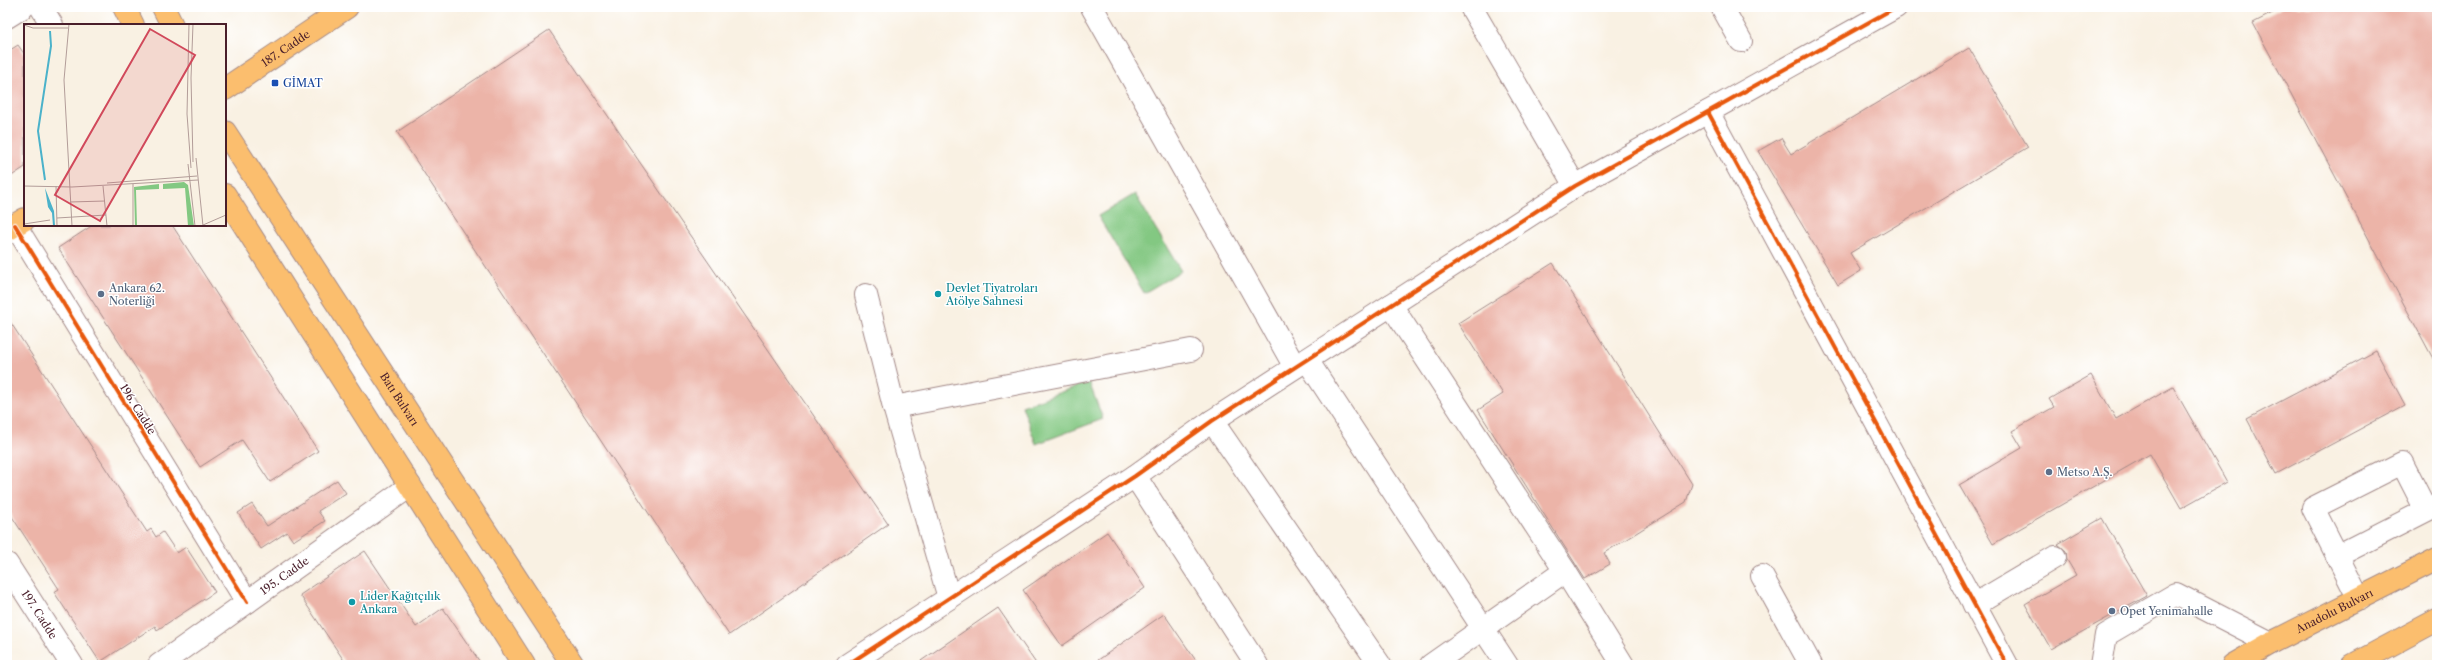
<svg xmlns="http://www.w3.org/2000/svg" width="2444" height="672" font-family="'Libre Caslon Text',serif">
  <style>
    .green { fill: #83c882; stroke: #667456 }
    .building { fill: #ecb4a8 }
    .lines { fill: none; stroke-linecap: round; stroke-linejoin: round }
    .minor-casing { stroke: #a28887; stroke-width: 24 }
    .major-casing { stroke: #a28887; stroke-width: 24 }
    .minor { stroke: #fff; stroke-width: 22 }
    .major { stroke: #fbbe6e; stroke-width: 22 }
    .cycleway-casing { stroke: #fff; stroke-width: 6 }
    .cycleway { stroke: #e8590c; stroke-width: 4 }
    .transit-dot { fill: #1a4fb4; stroke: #fff; stroke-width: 1.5 }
    .service-dot { fill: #5c6f8a; stroke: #fff; stroke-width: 1.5 }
    .culture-dot { fill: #0f9aa8; stroke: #fff; stroke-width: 1.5 }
    .labels { text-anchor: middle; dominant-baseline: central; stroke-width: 3; stroke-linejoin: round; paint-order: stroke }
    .street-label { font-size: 11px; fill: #4a1f2b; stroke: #fff }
    .transit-label { font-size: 11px; fill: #164399; stroke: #fff; text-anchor: start }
    .service-label { font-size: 11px; fill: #4e5e75; stroke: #fff; text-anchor: start }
    .culture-label { font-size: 11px; fill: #0d838f; stroke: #fff; text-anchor: start }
    .inset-river { fill: none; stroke: #4bb2ca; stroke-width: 2 }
    .inset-road { fill: none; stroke: #b39d99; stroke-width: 1 }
    .view { fill: #d1495b; fill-opacity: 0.15; stroke: #d1495b; stroke-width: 2 }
    .inset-edge { fill: none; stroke: #4a1f2b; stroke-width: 2 }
  </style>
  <rect width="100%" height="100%" fill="#fff"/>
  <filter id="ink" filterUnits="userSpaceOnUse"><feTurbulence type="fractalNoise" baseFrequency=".025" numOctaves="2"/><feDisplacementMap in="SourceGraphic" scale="8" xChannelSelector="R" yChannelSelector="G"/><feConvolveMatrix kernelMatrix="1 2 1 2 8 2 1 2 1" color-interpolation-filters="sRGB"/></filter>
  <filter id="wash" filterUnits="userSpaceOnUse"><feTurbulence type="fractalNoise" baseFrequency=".012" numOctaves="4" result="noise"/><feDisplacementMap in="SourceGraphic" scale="16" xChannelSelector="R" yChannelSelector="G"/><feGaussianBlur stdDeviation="0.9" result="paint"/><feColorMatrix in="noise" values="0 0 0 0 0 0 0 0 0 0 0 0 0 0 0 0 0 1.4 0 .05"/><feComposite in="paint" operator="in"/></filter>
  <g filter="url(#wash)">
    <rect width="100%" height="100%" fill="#f9f1e3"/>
    <!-- green -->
    <path class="green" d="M1135,194L1181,271L1144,293L1098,216Z
      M1089,382L1103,419L1036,444L1022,406Z"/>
    <g id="blocks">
      <!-- building -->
      <path class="building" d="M2284,7H2437V366L2253,23Z
        M549,30L888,524L729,635L397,132Z
        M18,45L25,55V167L7,179V52Z
        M1969,48L2028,147L1850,253L1861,271L1838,285L1758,151L1781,138L1791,154Z
        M93,225H172L318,451L270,482L242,440L200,467L58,248Z
        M1553,263L1692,484L1686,502L1604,553L1610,564L1585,579L1478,410L1503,394L1458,323Z
        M7,317L147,532L151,529L156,537L163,532L177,553L186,547L215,592L157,630L155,626L100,662L54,592L59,589L7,509Z
        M2376,351L2405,405L2276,474L2247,419Z
        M2091,375L2116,419L2173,387L2227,482L2181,508L2150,454L1993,544L1959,485L2022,448L2012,431L2054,407L2049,399Z
        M337,480L346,493L318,511L325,521L293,541L287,532L261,549L238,513L252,504L267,526Z
        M2102,518L2147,596L2051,649L2025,604L2076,575L2067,560L2066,551L2058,544Z
        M1107,532L1145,588L1062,646L1023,590Z
        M365,551L416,627L443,608L482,665H347L300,595Z
        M998,608L1037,665H915Z
        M1164,614L1199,665H1091Z"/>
    </g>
  </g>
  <g filter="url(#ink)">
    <use href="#blocks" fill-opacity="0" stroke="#a28887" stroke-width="1"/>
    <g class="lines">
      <!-- minor casing -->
      <g class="minor-casing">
        <g id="minor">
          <path d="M41,7L52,25"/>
          <path d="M1092,7L1295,367"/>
          <path d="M1471,7L1575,186"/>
          <path d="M1722,7L1741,41"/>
          <path d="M7,17L23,7"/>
          <path d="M1708,112L2007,665"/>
          <path d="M15,225L247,602"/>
          <path d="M866,295L894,407L949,598"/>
          <path d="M1391,305L1565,571L1623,665"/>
          <path d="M1307,360L1507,665"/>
          <path d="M894,407L1191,350"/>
          <path d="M1212,421L1380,665"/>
          <path d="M1135,476L1257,665"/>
          <path d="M2337,556L2437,505"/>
          <path id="s1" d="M7,564L72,665"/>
          <path d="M1762,576L1811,665"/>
          <path d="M2359,599L2313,508L2402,463L2426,510"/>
          <path d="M1974,605L2055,557"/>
          <path id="s2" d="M159,665L410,486"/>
          <path d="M847,665L1135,476L1212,421L1575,186L1896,7"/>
          <path d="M1431,665L1565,571"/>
          <path d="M2101,665L2106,635L2176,594L2271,643"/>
        </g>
      </g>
      <!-- major casing -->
      <g class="major-casing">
        <g id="major">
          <path d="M124,7L133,25"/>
          <path d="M163,7L172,25"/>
          <path id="s3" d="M225,89L347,7"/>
          <path id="s4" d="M225,132L573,665"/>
          <path d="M225,195L524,665"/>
          <path d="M7,230L25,219"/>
          <path id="s5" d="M2233,665L2271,643L2437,559"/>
          <path d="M2353,665L2437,620"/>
        </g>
      </g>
      <!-- minor -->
      <use href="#minor" class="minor"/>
      <!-- major -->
      <use href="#major" class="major"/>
      <!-- cycleway casing -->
      <g class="cycleway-casing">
        <path id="cycleway" d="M1708,112L2007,665
          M15,225L247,602
          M847,665L1135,476L1212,421L1575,186L1896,7"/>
      </g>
      <!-- cycleway -->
      <use href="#cycleway" class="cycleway"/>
    </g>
  </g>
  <!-- markers -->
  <rect class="transit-dot" x="271" y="79" width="8" height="8" rx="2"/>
  <g class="service-dot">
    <circle cx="101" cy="294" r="4"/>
    <circle cx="2049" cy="472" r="4"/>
    <circle cx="2112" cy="611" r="4"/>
  </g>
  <g class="culture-dot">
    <circle cx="938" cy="294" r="4"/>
    <circle cx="352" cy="602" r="4"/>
  </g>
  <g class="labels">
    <!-- street labels -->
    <g class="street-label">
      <text stroke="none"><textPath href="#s3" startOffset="73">187. Cadde</textPath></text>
      <text stroke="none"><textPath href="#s4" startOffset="319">Batı Bulvarı</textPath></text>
      <text transform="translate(138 409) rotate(58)">196. Cadde</text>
      <text stroke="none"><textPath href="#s2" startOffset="154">195. Cadde</textPath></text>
      <text stroke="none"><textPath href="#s5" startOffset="115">Anadolu Bulvarı</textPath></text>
      <text stroke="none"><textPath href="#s1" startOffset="60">197. Cadde</textPath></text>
    </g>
    <!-- transit labels -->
    <g class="transit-label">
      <text x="283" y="83">GİMAT</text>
    </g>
    <!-- service labels -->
    <g class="service-label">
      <text x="109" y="288">Ankara 62.<tspan x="109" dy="13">Noterliği</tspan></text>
      <text x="2057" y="472">Metso A.Ş.</text>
      <text x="2120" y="611">Opet Yenimahalle</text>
    </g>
    <!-- culture labels -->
    <g class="culture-label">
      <text x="946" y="288">Devlet Tiyatroları<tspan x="946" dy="13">Atölye Sahnesi</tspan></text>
      <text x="360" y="596">Lider Kağıtçılık<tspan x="360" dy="13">Ankara</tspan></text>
    </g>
  </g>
  <!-- overview -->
  <g transform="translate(24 24)">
    <rect width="202" height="202" fill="#f9f1e3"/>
    <path d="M160,158L164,161L170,202H164L161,164L139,165V160ZM135,160V165L112,166L113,202H111L110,163Z" fill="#83c882"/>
    <path d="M21,164L30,187L31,202H29L28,189L24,183Z" fill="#4bb2ca"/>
    <path class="inset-river" d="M21,156L14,107L27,22L26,7"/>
    <path class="inset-road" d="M45,0L40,56L48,202M165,0L163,90L167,144M169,0L167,54L169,138M0,1L9,4H44M172,134L179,202M164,140L171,202M83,159L173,152M109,160V202M0,162L48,163L174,156M32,162L33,202M79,162L83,202M46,178L81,177M33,194L82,191M0,200L26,196M179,201L202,191"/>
    <path class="view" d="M126,5L171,31L76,197L31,171Z"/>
    <rect width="202" height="202" class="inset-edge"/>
  </g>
  <!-- margin -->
  <rect width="2444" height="672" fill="none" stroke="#fff" stroke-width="24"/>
</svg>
